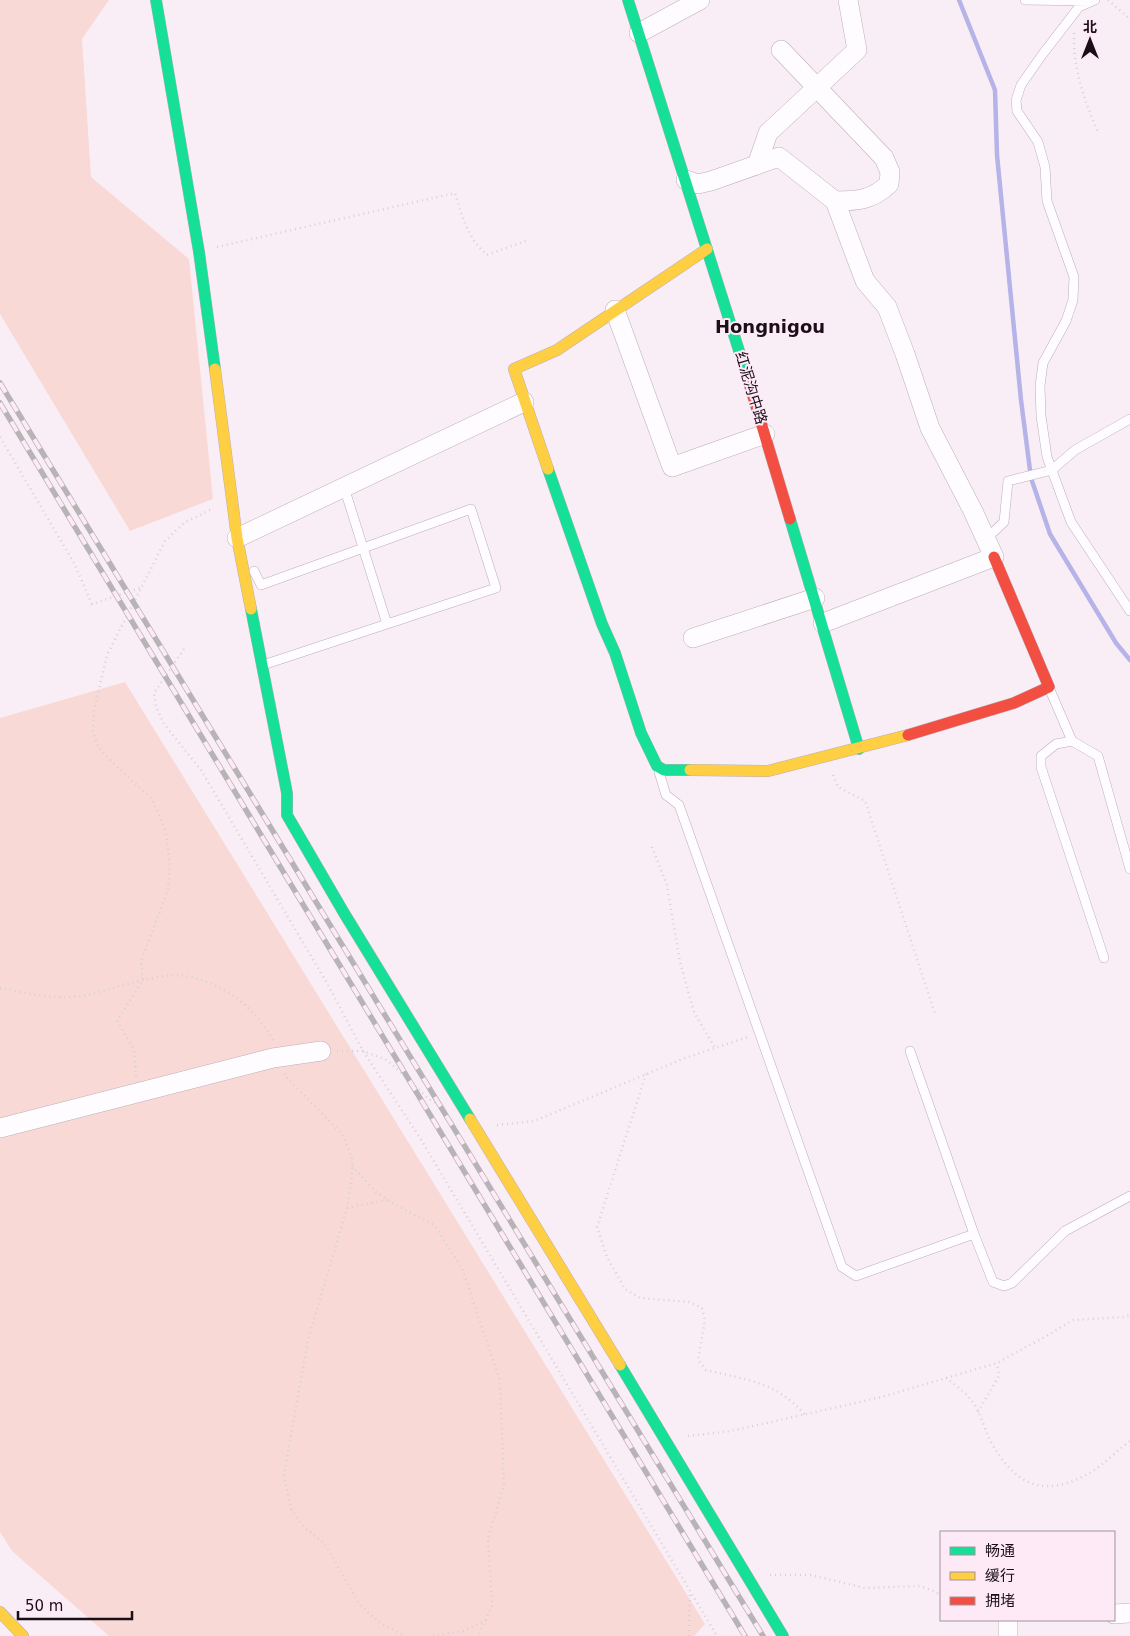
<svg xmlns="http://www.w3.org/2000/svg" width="1130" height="1636" font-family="'DejaVu Sans','Noto Sans SC',sans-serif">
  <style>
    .green { fill: #f8d9d6 }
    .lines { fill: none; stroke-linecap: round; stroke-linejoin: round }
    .stream { stroke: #b5b3e8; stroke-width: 4.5 }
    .lane-casing { stroke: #bbafb7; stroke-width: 10 }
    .street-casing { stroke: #bbafb7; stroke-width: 20 }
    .fast-casing { stroke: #bbafb7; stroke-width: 12 }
    .slow-casing { stroke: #bbafb7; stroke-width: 12 }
    .jam-casing { stroke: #bbafb7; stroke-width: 12 }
    .path { stroke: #d5d1d3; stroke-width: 2.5; stroke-dasharray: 1 4; stroke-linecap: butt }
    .lane { stroke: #fefcfe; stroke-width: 9 }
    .street { stroke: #fefcfe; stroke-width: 19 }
    .fast { stroke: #16e098; stroke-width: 11 }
    .slow { stroke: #ffcf43; stroke-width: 11 }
    .jam { stroke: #f24e42; stroke-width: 11 }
    .rail-casing { stroke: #b8b4b6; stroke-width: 5.5 }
    .rail { stroke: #feeaf7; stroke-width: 4; stroke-dasharray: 11; stroke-linecap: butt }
    .labels { text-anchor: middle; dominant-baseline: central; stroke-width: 4; stroke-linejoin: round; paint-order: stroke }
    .street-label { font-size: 15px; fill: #190f16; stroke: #feeaf7 }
    .quarter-label { font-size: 18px; font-weight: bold; fill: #190f16; stroke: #feeaf7 }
  </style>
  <rect width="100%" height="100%" fill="#faeef6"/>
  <!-- green -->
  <path class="green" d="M0,0H109L82,39L91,177L189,259L213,499L130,531L0,314Z
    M125,682L705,1624L694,1636H109L12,1551L0,1532V718Z"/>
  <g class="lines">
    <!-- stream -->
    <path class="stream" d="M959,0L995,90L997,155L1021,400L1031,478L1050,534L1116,643L1130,660"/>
    <!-- lane casing -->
    <g class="lane-casing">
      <path id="lane" d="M1025,0L1089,1
        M1095,0L1079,7L1042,55L1021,85L1016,100L1017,111L1038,142L1045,167L1047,201L1074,277L1073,300L1066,321L1043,363L1040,386L1041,416L1047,457L1071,522L1130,611
        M344,487L387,624
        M986,539L1004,522L1008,481L1052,470L1075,450L1130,419
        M254,571L261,585L471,509L496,588L263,665
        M1050,690L1072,741L1098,756L1130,869
        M1072,741L1056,744L1041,756V767L1104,958
        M659,772L666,795L679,805L842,1267L856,1276L974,1234L993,1282L1004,1286L1012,1283L1065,1231L1130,1196
        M910,1051L974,1234"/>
    </g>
    <!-- street casing -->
    <g class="street-casing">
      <path id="street" d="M639,33L700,0
        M781,50L884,158L890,172L889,184C872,200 858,201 835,201
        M757,165L768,133L857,50L848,0
        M686,180L698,184L711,181L779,157L835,201L865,281L887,307L905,354L930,428L973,511L994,557L823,623
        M615,310L672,467L765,434
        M237,538L524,402
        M693,638L815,598
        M0,1128L273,1058L321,1051
        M1114,1614L1130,1613
        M1008,1620V1636"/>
    </g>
    <!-- fast casing -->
    <g class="fast-casing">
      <path id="fast" d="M156,0L199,252L215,369
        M628,0L747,376
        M548,469L602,624L615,653L641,733L657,766L664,770H690
        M790,519L859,749
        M251,609L287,793V815L344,913L470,1119
        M620,1365L783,1636"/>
    </g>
    <!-- slow casing -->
    <g class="slow-casing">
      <path id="slow" d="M215,369L237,538L251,609
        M548,469L514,369L557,350L707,249
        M690,770L768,771L908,735
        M470,1119L620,1365
        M0,1612L23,1636"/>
    </g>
    <!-- jam casing -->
    <g class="jam-casing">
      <path id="jam" d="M747,376L790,519
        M908,735L1014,703L1049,687L994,557"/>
    </g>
    <!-- path -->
    <path class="path" d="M1108,0L1130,19
      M1074,33C1073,68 1084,100 1098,132
      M217,247L455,193C462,216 468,239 487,255L528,240
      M0,437L74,563L92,604L140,588
      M184,649L154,693L156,707L164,724L201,770L328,985L363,1051L420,1138L717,1636
      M833,775L838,787L865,801L935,1014
      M652,847L667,885L680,962L694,1012L715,1048
      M0,988C27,993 53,1000 80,996C101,993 122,984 143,980C153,978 167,975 177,975C218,978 256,1007 274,1042
      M337,1051H363L387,1060L429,1099L436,1103
      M285,1073L286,1077L342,1134L352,1158V1176L347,1208L308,1340L284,1475L291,1509L305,1528L325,1544L360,1605L380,1623L405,1636
      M646,1074L597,1227L607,1257L625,1289L640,1298L689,1302L702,1308L705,1320L698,1360L706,1370C746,1380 776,1381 805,1415
      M136,1077L134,1049L117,1021L143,980L141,961L168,890L170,864L166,833L152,799L113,763L98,747L93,731L94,711L107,655L165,541L184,523L212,509
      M497,1125L534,1121L685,1058L748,1037
      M352,1166L376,1192L394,1204L434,1225L462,1268L500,1381L504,1485L488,1538L492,1606L478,1636
      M347,1208L387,1200
      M946,1378C957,1386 969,1395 976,1407C982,1418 985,1431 991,1442C1014,1483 1041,1498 1084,1476C1101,1468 1115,1452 1130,1441
      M978,1412L999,1376L997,1363
      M688,1436L731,1431L882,1397L997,1363L1050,1334L1073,1320L1124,1317L1130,1315
      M770,1575H811L865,1588L920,1586L936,1592L941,1596
      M433,1636L463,1631L487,1620
      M689,1636L690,1593"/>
    <!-- lane -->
    <use href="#lane" class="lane"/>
    <!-- street -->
    <use href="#street" class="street"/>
    <!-- fast -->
    <use href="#fast" class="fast"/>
    <!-- slow -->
    <use href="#slow" class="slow"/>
    <!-- jam -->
    <use href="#jam" class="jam"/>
    <!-- rail casing -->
    <g class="rail-casing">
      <path id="rail" d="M0,383L763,1636
        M0,403L745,1636"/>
    </g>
    <!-- rail -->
    <use href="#rail" class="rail"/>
  </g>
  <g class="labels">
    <!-- street labels -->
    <g class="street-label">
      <text transform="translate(751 388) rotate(73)">红泥沟中路</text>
    </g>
    <!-- quarter labels -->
    <g class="quarter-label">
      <text x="770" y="326">Hongnigou</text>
    </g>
  </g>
  <!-- legend -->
  <rect x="940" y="1531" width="175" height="90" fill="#feeaf7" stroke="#a2929d"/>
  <rect x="950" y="1547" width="25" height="8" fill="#16e098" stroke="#a2929d"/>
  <text x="985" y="1556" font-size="15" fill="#190f16">畅通</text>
  <rect x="950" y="1572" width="25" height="8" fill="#ffcf43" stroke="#a2929d"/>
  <text x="985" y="1581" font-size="15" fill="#190f16">缓行</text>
  <rect x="950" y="1597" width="25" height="8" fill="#f24e42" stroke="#a2929d"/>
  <text x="985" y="1606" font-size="15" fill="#190f16">拥堵</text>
  <!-- north arrow -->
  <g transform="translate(1090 40)" stroke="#feeaf7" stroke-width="4" paint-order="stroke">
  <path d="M0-4L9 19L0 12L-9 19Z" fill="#190f16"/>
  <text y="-8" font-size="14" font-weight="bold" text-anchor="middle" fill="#190f16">北</text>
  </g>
  <!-- scale -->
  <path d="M18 1611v8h114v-8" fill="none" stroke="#190f16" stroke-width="2.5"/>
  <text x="25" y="1611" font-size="15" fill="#190f16" stroke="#feeaf7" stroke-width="4" paint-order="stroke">50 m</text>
</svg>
